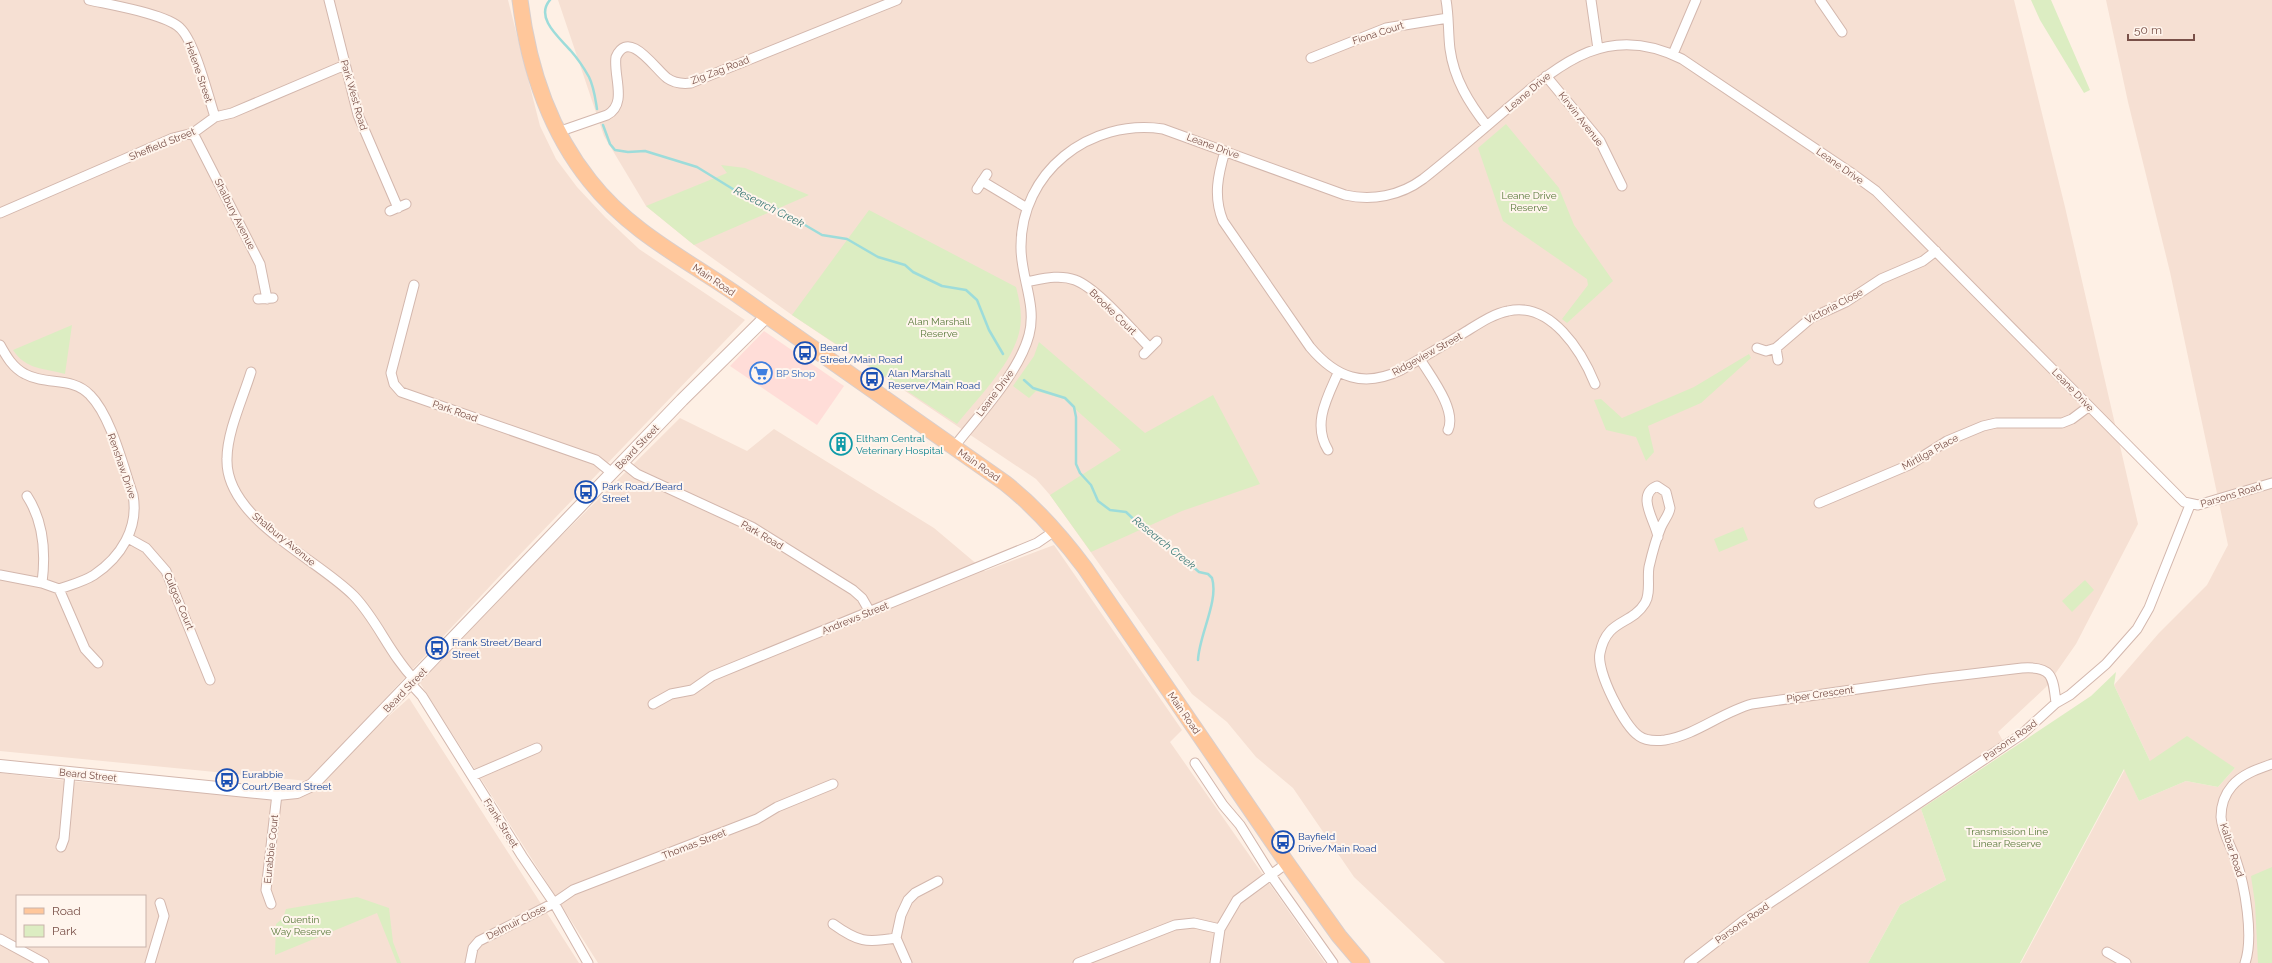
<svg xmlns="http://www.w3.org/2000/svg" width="2272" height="963" font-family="Raleway,sans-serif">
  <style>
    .residential { fill: #f6e0d3; fill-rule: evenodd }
    .commercial { fill: #ffddd8 }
    .green { fill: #dcedc2 }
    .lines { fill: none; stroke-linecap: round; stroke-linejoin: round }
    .stream { stroke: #9ddcda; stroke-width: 2.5 }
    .minor-casing { stroke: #d3b7ad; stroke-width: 11 }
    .tertiary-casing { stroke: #d3b7ad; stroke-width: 14 }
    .primary-casing { stroke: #d9cecc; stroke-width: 17 }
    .minor { stroke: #fff; stroke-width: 9 }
    .tertiary { stroke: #fff; stroke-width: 12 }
    .primary { stroke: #ffc79b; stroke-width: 15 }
    .labels { text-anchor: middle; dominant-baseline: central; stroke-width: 4; stroke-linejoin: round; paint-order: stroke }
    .street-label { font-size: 10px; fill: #795048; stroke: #fff5ed }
    .park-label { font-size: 10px; fill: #5a7a3c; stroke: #fff5ed }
    .transit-label { font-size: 10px; fill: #164399; stroke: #fff5ed; text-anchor: start }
    .shop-label { font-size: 10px; fill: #366cbe; stroke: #fff5ed; text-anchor: start }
    .culture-label { font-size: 10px; fill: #0d838f; stroke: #fff5ed; text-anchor: start }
    .water-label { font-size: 11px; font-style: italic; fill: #387876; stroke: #fff5ed }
  </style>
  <rect width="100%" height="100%" fill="#fef0e5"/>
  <!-- residential -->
  <path class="residential" d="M0,0H508L540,126L556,159L577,187L605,217L639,249L745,320L508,567L308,781L0,751Z
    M558,0H2014L2065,207L2138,524L2076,644L2046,687L1998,732L2008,750L1921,809L1946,880L1900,905L1868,963H1445L1354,877L1293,788L1256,757L1227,722L1192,694L1050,495L1036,479L792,315L694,245L646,206L604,136Z
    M2106,0H2272V963H2021L2125,769L2139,801L2186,781L2218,787L2235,768L2150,761L2114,685L2159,633L2207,585L2228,545L2170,272L2128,102Z
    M680,418L747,451L774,429L934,528L985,571L1054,545L1182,730L1170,742L1325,963H598L420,683L519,578Z
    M409,698L579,963H0V773L69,781L264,797L312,785ZM17,896H145V946H17Z"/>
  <!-- commercial -->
  <path class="commercial" d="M764,331L844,386L817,425L730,366Z"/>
  <!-- green -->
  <path class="green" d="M2031,0H2051L2090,90L2084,93L2040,20Z
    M1506,124L1559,188L1574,225L1613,281L1567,323L1562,319L1588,285L1587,279L1503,221L1478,148Z
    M721,165L745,168L809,195L694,245L646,206L727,173Z
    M869,210L1016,287C1020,302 1023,317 1019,333C1011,365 978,398 957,424L792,315Z
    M72,325L65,374C44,368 26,370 13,350Z
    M1039,342L1145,433L1213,395L1260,484L1182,511L1091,552L1050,495L1121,450L1064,399L1036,391L1029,398L1013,386L1034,356Z
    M1749,354L1751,358L1701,403L1648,426L1654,452L1646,461L1636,437L1606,430L1594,400L1601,399L1622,418L1694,387Z
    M1743,527L1748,540L1719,552L1714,539Z
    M2085,580L2094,590L2072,612L2062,601Z
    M2116,672L2114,685L2150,761L2187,736L2235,768L2218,787L2186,781L2139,801L2124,769L2020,963H1868L1900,905L1946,880L1921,809L2091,696Z
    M2272,867V963H2258L2255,903L2251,876Z
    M357,897L389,908L393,942L401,963H397L377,913L275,955L276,924L283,918L286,909Z"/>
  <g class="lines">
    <!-- stream -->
    <path class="stream" d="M550,0C534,18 561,39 571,51C578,59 584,68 589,77C594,87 595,97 597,109
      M603,125L610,144L615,150L628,152L645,151L697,167L754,202L776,208L822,235L847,239L878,257L905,265L913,272L942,286L966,290L977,300L989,330L1003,354
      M1024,380L1033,388L1065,398L1074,407L1076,417V464L1080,473L1091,485L1098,501L1110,510L1126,512L1144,529L1168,545L1199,572L1208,574L1212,578C1219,601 1199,635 1198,660"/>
    <!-- minor casing -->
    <g class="minor-casing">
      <path id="minor" d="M89,0C111,5 166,14 180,28C195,42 208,96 215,117
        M329,0L358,115L398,208
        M1446,0C1449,16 1448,33 1450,49C1454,79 1469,103 1487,126
        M1591,0L1598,49
        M1820,0L1842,32
        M1673,54L1696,0
        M1311,58L1386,28L1448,18
        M1546,76L1600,141L1622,186
        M558,132L607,115C628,104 613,76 616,57C629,28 655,69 667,78C674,83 683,84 691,83L897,0
        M193,133L260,264L267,299
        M1225,151C1218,175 1213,196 1223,221L1310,347C1336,378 1364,388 1401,370C1422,358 1442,346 1462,334C1477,325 1492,314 1508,311C1551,301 1582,352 1595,384
        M982,181L1027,208
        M977,189L987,174
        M390,211L406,204
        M0,213L173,138L193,133L215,117L232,113L345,65
        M1026,282C1042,279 1059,274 1075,280C1097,288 1132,330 1150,348
        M414,285L391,373L394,384L401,392L596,460L612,473
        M258,299L273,298
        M0,345C6,356 13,368 25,374C47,386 72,376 90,395C111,416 123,466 133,495C139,528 121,557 94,575C83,582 70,585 59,589L42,583L0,575
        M1757,348L1766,351L1776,348L1811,318L1846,302L1881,279L1923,261L1936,251
        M1776,348L1778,360
        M1144,354L1157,341
        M1420,359C1431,377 1457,410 1448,430
        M251,372C243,398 227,432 227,459C225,519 317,558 354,596C378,621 390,655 415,680
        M954,447C978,416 1019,373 1029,335C1037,305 1021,278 1021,248C1020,172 1090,118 1163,129L1345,195C1372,201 1400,196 1423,179C1452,156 1481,131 1509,107C1562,62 1609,22 1682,59L1850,172L1876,191L2184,502L2198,505L2272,483
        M1328,450C1312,424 1327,398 1338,373
        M622,462L637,474L752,527L853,590L862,598L870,612
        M27,496C44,522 46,552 42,583
        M1819,503L1909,465L1947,441L1983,426L1996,423H2062L2072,419L2088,407
        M1658,537C1656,522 1635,495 1657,486L1666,492L1670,508C1669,515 1664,520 1661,527C1656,539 1652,554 1649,567C1647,578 1651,593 1645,603C1631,626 1607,618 1600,653C1596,671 1624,726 1639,736C1646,741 1657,741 1665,740C1696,735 1722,712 1752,704L1929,679L2022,668C2052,666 2053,676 2056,703
        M128,538L146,548L166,571L210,680
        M59,589L85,649L98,663
        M411,684L422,696L522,856L554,903L588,963
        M653,704L671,694L692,690L712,676L1037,543L1056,530
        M1195,763L1223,805L1240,825L1275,881L1333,963
        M472,776L537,748
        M61,847L64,839L70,773
        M271,904L266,890L277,794
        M833,924C858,942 866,943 896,938
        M0,939L44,963
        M2107,952L2126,963
        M150,963L164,916L160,903
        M470,963L473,948L479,941L554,903L573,890L757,819L777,807L833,784
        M907,963L896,938L901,915L908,900L915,893L938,881
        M1078,963L1175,925L1194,923L1220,929
        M1215,963L1220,929L1237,900L1287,863
        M1689,963L1743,921L2022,734L2056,703L2070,695L2106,664L2137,629L2149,608L2190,505
        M2245,963C2254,937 2245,886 2236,860C2231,846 2222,832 2221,817C2221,806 2225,794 2232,786C2242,774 2258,769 2272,764"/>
    </g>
    <!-- tertiary casing -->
    <g class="tertiary-casing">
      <path id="tertiary" d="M0,766L277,794L297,792L312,785L682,400L767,316"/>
    </g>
    <!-- primary casing -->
    <g class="primary-casing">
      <path id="primary" d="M520,0C528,64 549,130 590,181C629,231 685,259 736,294C826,357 915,420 1005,483C1037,508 1061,536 1085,568L1287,863L1339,936L1362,963"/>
    </g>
    <!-- minor -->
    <use href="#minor" class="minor"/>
    <!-- tertiary -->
    <use href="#tertiary" class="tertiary"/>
    <!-- primary -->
    <use href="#primary" class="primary"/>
  </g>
  <!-- icons -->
  <defs>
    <g id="bus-ring" transform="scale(1.15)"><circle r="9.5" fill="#fff5ed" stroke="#1a4fb4" stroke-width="1.5"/><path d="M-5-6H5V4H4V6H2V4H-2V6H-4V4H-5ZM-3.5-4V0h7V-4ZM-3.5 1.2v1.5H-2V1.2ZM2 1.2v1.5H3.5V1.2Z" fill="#1a4fb4"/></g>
    <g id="supermarket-ring" transform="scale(1.15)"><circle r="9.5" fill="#fff5ed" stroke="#3f7fe0" stroke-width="1.5"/><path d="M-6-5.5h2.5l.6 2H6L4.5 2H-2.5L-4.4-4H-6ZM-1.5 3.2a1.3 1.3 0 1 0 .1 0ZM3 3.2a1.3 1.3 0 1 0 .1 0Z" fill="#3f7fe0"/></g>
    <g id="building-ring" transform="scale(1.15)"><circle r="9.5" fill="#fff5ed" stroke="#0f9aa8" stroke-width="1.5"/><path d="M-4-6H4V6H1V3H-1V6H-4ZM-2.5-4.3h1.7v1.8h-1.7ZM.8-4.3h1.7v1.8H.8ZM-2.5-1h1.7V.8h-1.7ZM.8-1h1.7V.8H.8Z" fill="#0f9aa8"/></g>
  </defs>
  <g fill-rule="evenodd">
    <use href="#bus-ring" x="805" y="353"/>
    <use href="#supermarket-ring" x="761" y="373"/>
    <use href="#bus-ring" x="872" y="379"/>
    <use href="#building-ring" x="841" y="444"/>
    <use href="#bus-ring" x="586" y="492"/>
    <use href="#bus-ring" x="437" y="648"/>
    <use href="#bus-ring" x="227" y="780"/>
    <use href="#bus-ring" x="1283" y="842"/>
  </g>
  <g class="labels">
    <!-- street labels -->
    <g class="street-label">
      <text transform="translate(1378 33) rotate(-18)">Fiona Court</text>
      <text transform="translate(720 70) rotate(-21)">Zig Zag Road</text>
      <text transform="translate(199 72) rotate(71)">Helene Street</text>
      <text transform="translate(1528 92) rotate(-40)">Leane Drive</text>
      <text transform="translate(354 95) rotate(74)">Park West Road</text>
      <text transform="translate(1581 119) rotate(52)">Kirwin Avenue</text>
      <text transform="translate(162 144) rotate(-22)">Sheffield Street</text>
      <text transform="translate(1213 146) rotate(20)">Leane Drive</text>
      <text transform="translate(1840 166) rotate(35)">Leane Drive</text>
      <text transform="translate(235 214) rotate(63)">Shalbury Avenue</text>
      <text transform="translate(714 280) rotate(34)">Main Road</text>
      <text transform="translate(1834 306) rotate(-28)">Victoria Close</text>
      <text transform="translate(1113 312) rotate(44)">Brooke Court</text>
      <text transform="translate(1427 354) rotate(-29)">Ridgeview Street</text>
      <text transform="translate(2073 390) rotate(46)">Leane Drive</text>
      <text transform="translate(995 393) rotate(-53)">Leane Drive</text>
      <text transform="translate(455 411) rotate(19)">Park Road</text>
      <text transform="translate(637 447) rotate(-46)">Beard Street</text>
      <text transform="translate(1930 452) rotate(-29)">Mirtilga Place</text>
      <text transform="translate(979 465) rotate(35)">Main Road</text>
      <text transform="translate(122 466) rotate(71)">Renshaw Drive</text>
      <text transform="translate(2231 495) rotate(-17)">Parsons Road</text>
      <text transform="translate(762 535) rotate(30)">Park Road</text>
      <text transform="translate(284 539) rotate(39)">Shalbury Avenue</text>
      <text transform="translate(179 601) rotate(67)">Culgoa Court</text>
      <text transform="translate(855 618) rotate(-22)">Andrews Street</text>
      <text transform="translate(405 690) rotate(-46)">Beard Street</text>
      <text transform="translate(1820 694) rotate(-8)">Piper Crescent</text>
      <text transform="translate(1184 713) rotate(55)">Main Road</text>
      <text transform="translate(2010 740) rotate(-35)">Parsons Road</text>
      <text transform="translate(88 775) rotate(6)">Beard Street</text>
      <text transform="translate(501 823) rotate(58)">Frank Street</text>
      <text transform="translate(694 844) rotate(-21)">Thomas Street</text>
      <text transform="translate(271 849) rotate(-84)">Eurabbie Court</text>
      <text transform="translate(2232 850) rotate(72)">Kalbar Road</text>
      <text transform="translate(516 922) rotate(-27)">Delmuir Close</text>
      <text transform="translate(1742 923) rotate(-35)">Parsons Road</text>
    </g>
    <!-- park labels -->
    <g class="park-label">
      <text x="1529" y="195">Leane Drive<tspan x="1529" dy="12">Reserve</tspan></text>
      <text x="939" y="321">Alan Marshall<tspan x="939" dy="12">Reserve</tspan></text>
      <text x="2007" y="831">Transmission Line<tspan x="2007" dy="12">Linear Reserve</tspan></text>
      <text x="301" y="919">Quentin<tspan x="301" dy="12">Way Reserve</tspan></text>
    </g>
    <!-- transit labels -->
    <g class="transit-label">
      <text x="820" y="347">Beard<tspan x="820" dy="12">Street/Main Road</tspan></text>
      <text x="888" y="373">Alan Marshall<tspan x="888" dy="12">Reserve/Main Road</tspan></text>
      <text x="602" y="486">Park Road/Beard<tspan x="602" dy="12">Street</tspan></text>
      <text x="452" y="642">Frank Street/Beard<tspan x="452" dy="12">Street</tspan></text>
      <text x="242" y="774">Eurabbie<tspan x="242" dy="12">Court/Beard Street</tspan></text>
      <text x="1298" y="836">Bayfield<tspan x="1298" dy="12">Drive/Main Road</tspan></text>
    </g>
    <!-- shop labels -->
    <g class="shop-label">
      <text x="776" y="373">BP Shop</text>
    </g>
    <!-- culture labels -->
    <g class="culture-label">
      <text x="856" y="438">Eltham Central<tspan x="856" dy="12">Veterinary Hospital</tspan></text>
    </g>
    <!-- water labels -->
    <g class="water-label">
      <text transform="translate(769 207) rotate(27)">Research Creek</text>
      <text transform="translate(1164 543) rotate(39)">Research Creek</text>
    </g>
  </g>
  <!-- legend -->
  <rect x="16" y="895" width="130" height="52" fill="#fff5ed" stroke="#c9b3ab"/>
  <rect x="24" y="908" width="20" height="6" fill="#ffc79b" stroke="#c9b3ab"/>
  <text x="52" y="915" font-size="12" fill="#795048">Road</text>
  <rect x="24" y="925" width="20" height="12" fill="#dcedc2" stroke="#c9b3ab"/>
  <text x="52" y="935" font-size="12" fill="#795048">Park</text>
  <!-- scale -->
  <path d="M2128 34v6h66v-6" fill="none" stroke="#795048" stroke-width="2"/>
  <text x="2134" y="34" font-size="12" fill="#795048" stroke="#fff5ed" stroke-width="3" paint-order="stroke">50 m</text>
</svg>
